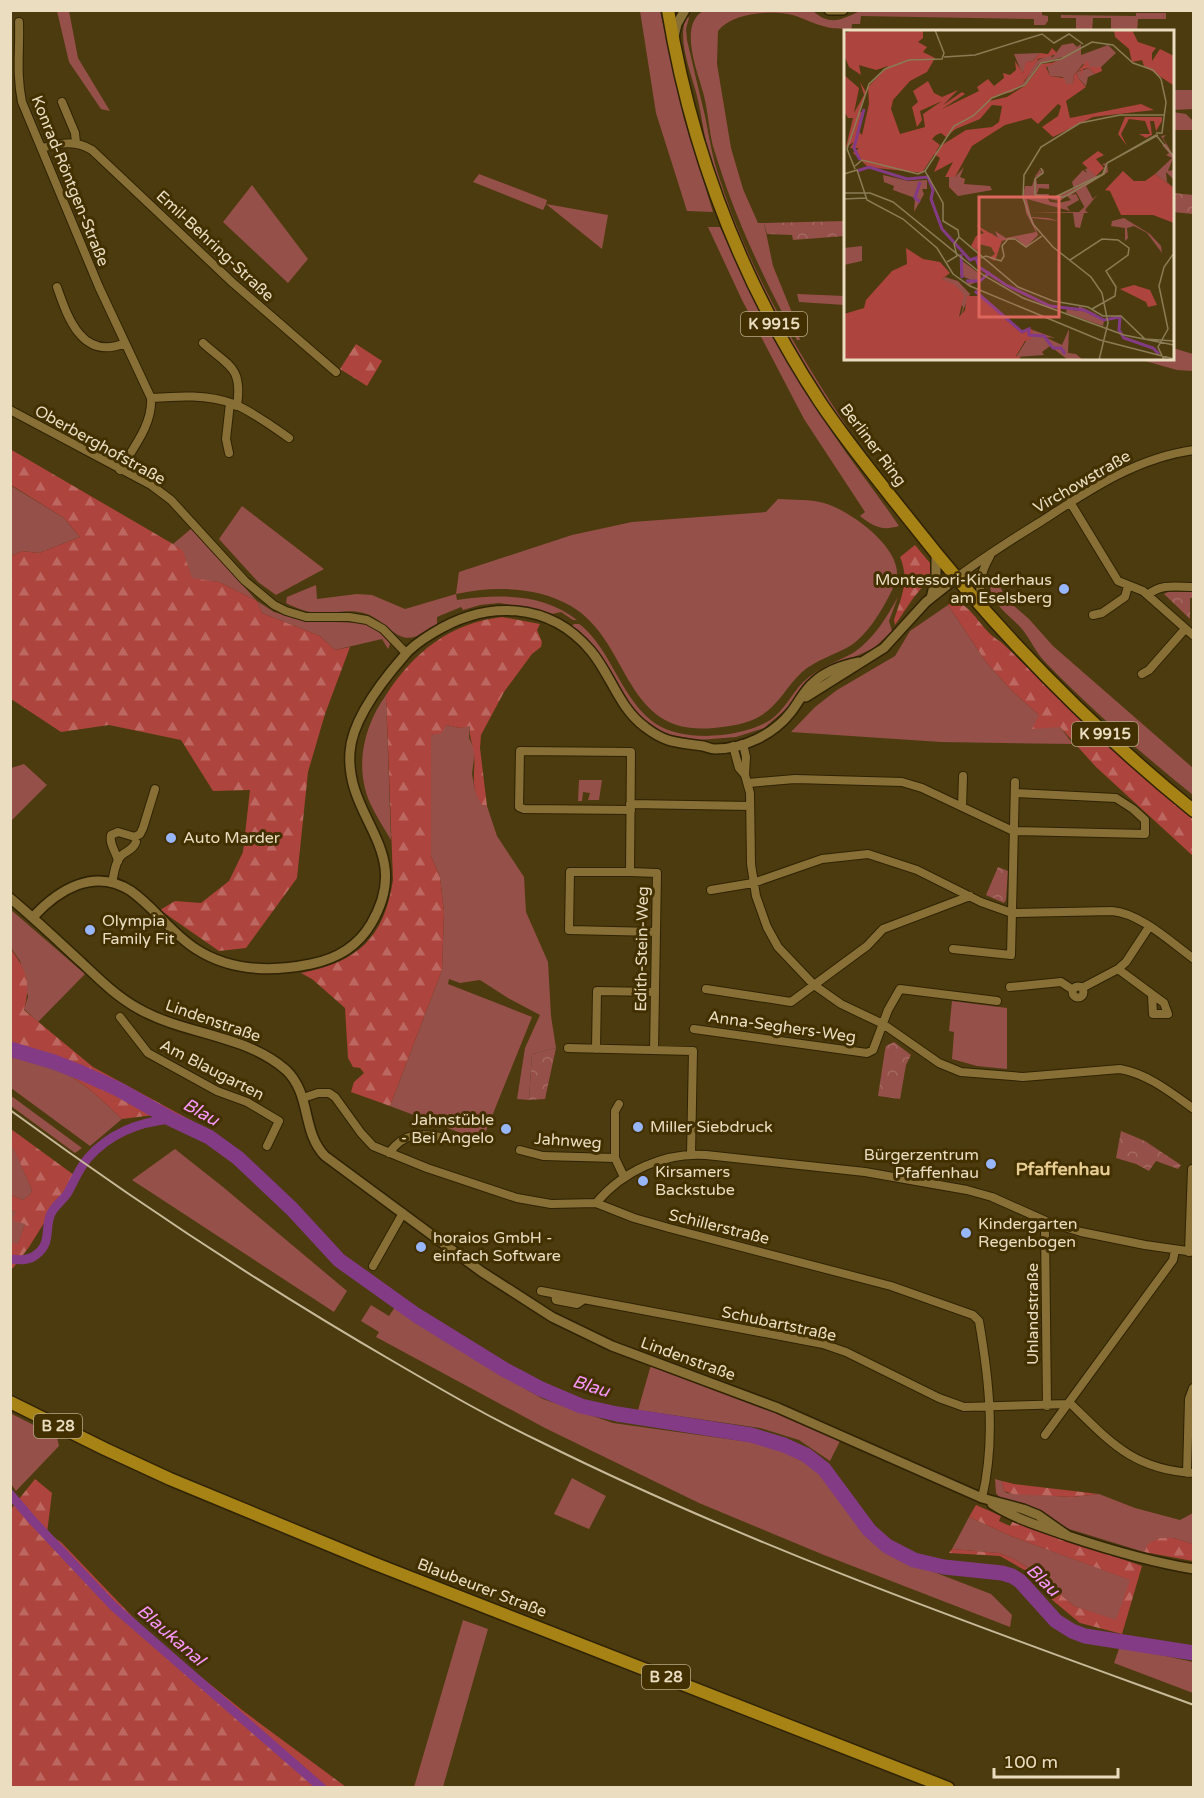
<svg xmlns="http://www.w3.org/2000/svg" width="1204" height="1798" font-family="'Varela Round',sans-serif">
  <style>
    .green { fill: #955049 }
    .forest { fill: url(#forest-firs) }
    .park { fill: url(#park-crowns) }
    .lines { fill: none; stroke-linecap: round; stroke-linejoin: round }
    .canal { stroke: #843b86; stroke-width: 9 }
    .river { stroke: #843b86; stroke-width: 15 }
    .minor-casing { stroke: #2f2304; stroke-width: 10 }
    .tertiary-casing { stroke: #2f2304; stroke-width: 12 }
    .primary-casing { stroke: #2f2304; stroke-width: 15 }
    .minor { stroke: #876f36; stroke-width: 8 }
    .tertiary { stroke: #876f36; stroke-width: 9 }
    .primary { stroke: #a78316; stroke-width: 12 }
    .rail { stroke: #c8ba99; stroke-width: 2 }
    .poi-dot { fill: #98b6fd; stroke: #423001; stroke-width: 2 }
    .labels { text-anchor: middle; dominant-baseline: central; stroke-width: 6; stroke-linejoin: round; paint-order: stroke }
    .shield { fill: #423001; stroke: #b8a987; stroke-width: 1.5 }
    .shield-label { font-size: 15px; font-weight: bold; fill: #eaddc0 }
    .street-label { font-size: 16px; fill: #eaddc0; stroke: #423001 }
    .poi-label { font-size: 16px; fill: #eaddc0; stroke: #423001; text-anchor: start }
    .water-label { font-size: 18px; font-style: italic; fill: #f795f8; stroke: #423001 }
    .neighbourhood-label { font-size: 18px; font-weight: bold; fill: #e7cd92; stroke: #423001 }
    .inset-river { fill: none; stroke: #843b86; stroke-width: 3 }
    .inset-road { fill: none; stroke: #8b7c55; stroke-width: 1.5 }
    .view { fill: #dd675d; fill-opacity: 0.15; stroke: #dd675d; stroke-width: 3 }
    .inset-edge { fill: none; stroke: #eaddc0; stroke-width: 3 }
  </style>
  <defs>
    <pattern id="forest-firs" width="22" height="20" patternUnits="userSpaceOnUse" patternTransform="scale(1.5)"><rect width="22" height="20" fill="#ad443d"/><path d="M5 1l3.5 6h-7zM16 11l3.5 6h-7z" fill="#bc6760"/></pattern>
    <pattern id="park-crowns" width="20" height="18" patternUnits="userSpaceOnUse" patternTransform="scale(1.5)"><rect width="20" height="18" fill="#955049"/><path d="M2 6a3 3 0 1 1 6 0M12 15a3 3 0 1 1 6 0" fill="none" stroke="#a46961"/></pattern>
  </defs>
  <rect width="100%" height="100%" fill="#4c3b0e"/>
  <!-- green -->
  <path class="green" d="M57,11H69L78,58L110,111L101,109L69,62Z
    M640,11H660L684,119L713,212L687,211L656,113Z
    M703,11H813C831,27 842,19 860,11L1042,12V15L1048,16V21L1045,25H1034V19L861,16L860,24H852L851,32V29C842,29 832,29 823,26C811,23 800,16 788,14C766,11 732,13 718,31L717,64L731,148L743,189L758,223H764L773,266L793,315L800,340H797C763,278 733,214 713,146C709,130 708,112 704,96C698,72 678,26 703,11Z
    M1136,13H1166V19H1138L1137,31L1111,32V18H1093L1092,31L1076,32V18H1061V15L1136,16Z
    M687,15L689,18L686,29L687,40C693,66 699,91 705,116C709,136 712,155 718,174C749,273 802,360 859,445C795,368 738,255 710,158C704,138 702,116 697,96C691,72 676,39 687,15Z
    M1172,90H1193V109L1173,110Z
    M1173,112L1186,114L1193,121V130H1173Z
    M479,174L547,200L546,204L608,215L602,249L546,204L543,210L473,182Z
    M252,185L308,259L288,283L223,222Z
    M708,227H720C750,293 784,356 822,417C846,455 874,489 899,526C882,531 874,527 860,516L865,512L804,419L742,300Z
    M797,294L845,296V305L799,302Z
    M1173,348L1193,354V371L1177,370L1138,359L1172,358Z
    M10,485L64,518L80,537L39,553L22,551L11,556Z
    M778,499C793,500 810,499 824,503C850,510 909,552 895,584C885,605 870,633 850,646C834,655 816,660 802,672C787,686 779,704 762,715C749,724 730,726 714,728C622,737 632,642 571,606C537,586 493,586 456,594L457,600C499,594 543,593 577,620H573L561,612L552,614L541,610L499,603L480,605L463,610L461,607L437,617V624C427,630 415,641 403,637C392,634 379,617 364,613C350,609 335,613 322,613C308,613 298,609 286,603L287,597L316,585L317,599L357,594L372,595L405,609L456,594L459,572L572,535L632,522L766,512Z
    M242,506L324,569L276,595L258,582L219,539Z
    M192,528L257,601L274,612L305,621L365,623L378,629L391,642L388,649L382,639L335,650L320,636L262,613L257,601L219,582L192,579L183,552L173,544Z
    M993,574L995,576L1006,599L1029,619L1053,646L1193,768V795C1142,754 1092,710 1046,663C1036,653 1031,640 1022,629C1007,612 987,603 990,577Z
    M898,597L889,621L892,631L874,648L839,664L764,728L736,737L699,740L665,734L644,720L633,710L600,655L571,627L574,624H579C585,628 590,634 595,640C616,667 627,704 656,724C684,743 747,738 773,718C788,706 794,688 809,677C822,667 838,661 853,653C873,640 887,617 898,597Z
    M948,605L986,662L1012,691L1039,715L1060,727L1073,744L941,742L791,732L815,707L837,690L895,656L910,631Z
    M386,695L391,840C384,828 376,816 370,803C354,766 364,726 386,695Z
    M446,725L460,728L470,725L469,738L474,748V758L472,774L475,790L482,805L487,806L497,836L524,877L526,912L548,962L551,1016L556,1048L532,1054L529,1100L517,1099L525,1048L540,1015L508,998L480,980L460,983L449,979L448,984L532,1017L482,1141L390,1106L442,970L444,912L440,877L431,856V735L437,733Z
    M24,764L47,785L11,821V768Z
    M579,780H602L599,800H588L590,793L583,792L582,801H578Z
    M10,909L85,974L38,1022L24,1009L28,997L20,961L11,948Z
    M952,1001L1007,1008V1069L977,1066L952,1059L954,1032L949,1031Z
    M10,1057C65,1065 83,1082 122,1119L90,1146L11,1088Z
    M10,1095L82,1148L75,1153L11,1106Z
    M10,1146L14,1148L32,1190L30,1195L23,1200L11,1195Z
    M175,1149L223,1187L347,1291L334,1312L132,1180Z
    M10,1210L17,1212L25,1224L18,1245L11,1243Z
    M371,1305L389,1316L395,1307L480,1363L543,1399L613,1423L749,1442L780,1449L805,1459L821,1471L836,1489L861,1529L884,1550L913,1564L991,1594L1012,1615L1010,1627L824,1555L699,1503L545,1428L376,1337L379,1332L361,1321Z
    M651,1365L720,1390L841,1439L830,1461L799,1440L760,1428L638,1410Z
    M10,1413L57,1437L59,1446L16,1491L11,1484Z
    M572,1478L606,1496L589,1529L554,1514Z
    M995,1479L1002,1481L1004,1491L1007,1493L1072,1497L1099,1494L1135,1508L1180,1520L1193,1513V1544L1173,1538L1146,1548L1144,1552L1069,1529L1054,1521L1037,1509L1000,1498L996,1493Z
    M969,1517L1013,1537L1131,1580L1116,1621L1074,1606L1036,1573L1014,1559L999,1553L952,1549Z
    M463,1620L488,1629L443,1787H414Z
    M1120,1646L1193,1662V1693L1114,1663Z"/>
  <!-- forest -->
  <path class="forest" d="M356,344L382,361L367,386L340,369Z
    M10,449L173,544L183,551L192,578L219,582L257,601L262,613L320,636L335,650L350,647L325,714L308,772L297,878L246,948L219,951L160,910L175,901L201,903L229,881L243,852L250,790L213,791L181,740L109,725L61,732L11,699V556L22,551L39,553L80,537L64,518L11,485Z
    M915,545L930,563L931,577L914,597L895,625L894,620C901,598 910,580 900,557Z
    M954,600C975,608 981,631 1001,642L1101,738L1193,818V856L1096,767L1060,727L1032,729L1039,715L1012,691L986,662L948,605Z
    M502,617L540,624L537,630L542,642L541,647L532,654L504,692L481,735L480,748L487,806L482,805C469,786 476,773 474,754C473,742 469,740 470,726L460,728L446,725L442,733L431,735V856L440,877L444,912L442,970L390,1106L351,1092L354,1082L364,1073L360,1068L353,1067L348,1058L345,1008L312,979L301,973C358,962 384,938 393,880L386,695C414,652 450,623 502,617Z
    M10,948C27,970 31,983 24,1010L93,1067L207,1129L162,1114L122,1119C83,1082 65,1065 11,1057Z
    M11,1129L74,1175L29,1247L13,1268H11V1243L18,1244L25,1224L13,1220L16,1212L11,1210V1195L23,1200L30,1195L32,1190L14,1149L11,1146Z
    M35,1479L52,1493L47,1533L61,1542L153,1638L242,1710L346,1787H11V1509Z
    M1002,1481L1014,1484L1099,1494L1072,1497L1013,1494L1004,1491Z
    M976,1505L1001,1516L999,1521L1010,1526L1013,1521L1142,1566L1122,1634L1080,1623L1051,1599L1028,1572L1000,1556L949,1553L952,1549L999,1553L1014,1559L1036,1573L1074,1606L1116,1620L1130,1580L1013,1537L969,1517Z
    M1160,1538H1173L1193,1544V1561L1144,1552L1148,1544Z"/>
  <!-- park -->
  <path class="park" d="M1173,193L1193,195V214L1173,212Z
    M845,221V236L793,240L792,235L767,234L764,223Z
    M1168,592H1193V598H1190V619L1164,594Z
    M998,867L1008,871L1006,900L1004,903L986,895Z
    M894,1042L911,1055L906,1065L900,1099L878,1096L885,1050L886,1046Z
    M556,1048L545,1099L529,1100L532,1054Z
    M1121,1131L1145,1141L1181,1165L1178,1169L1156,1161L1149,1171L1136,1164L1116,1158Z"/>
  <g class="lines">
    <!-- canal -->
    <path class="canal" d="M10,1259C20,1260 29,1261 37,1254C51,1243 45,1230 50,1216C52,1208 62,1201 67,1194C74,1182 79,1168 88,1158C110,1133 139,1122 171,1119
      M10,1494L34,1522L113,1606L322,1788"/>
    <!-- river -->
    <path class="river" d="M10,1049L54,1062L82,1073L118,1089L171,1119L209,1137L238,1158L292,1209L339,1260L416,1315L505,1370L541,1389L581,1406L617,1414L751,1435L784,1445L806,1455L824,1469L869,1530L887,1546L914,1560L944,1567L1002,1573L1012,1576L1020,1581L1056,1621L1072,1631L1085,1636L1194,1653"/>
    <!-- minor casing -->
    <g class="minor-casing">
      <path id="minor" d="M19,22C20,51 16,73 22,102L99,287L151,398C153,424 133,448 120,470
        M62,102L75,133L76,143
        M42,148C61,143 75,140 92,150L233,283L336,372
        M57,287C68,319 83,361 125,343
        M203,343C228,366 243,366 237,406
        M151,398C178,396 207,394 234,404C253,412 272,426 289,438
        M10,410L151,485L171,500L245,581L274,605L286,611L306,617H349L367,620L383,629L406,653
        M229,453L226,439L230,403
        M1070,502L1118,581L1143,591L1194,636
        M955,579C982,558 1011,540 1040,522C1088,491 1135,458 1194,450
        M1148,595C1161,583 1177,587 1194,587
        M983,604C977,586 981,572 990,556
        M1093,615L1102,613L1125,597L1128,586
        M1142,674L1149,670L1185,629
        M743,744L746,757L745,775L750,793L751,864L756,896L767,927L778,947L814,985L841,1004L883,1024L939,1063L961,1072L1023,1077L1120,1069C1148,1074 1170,1092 1194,1109
        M733,746L739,768L745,775
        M748,783L795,779L902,782L922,788L1013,831L1145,834V820L1133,809L1116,798L1015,793
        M630,804L750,806
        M962,807L963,776
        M631,810L524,809L519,807L520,751L631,752L630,872L657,873L654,1050
        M135,837L140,834L143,828L155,789
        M630,872H570L569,930L656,932
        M112,883C114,874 115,861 122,855C128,850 133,850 136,842L135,837L118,832L111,835C109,845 116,851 118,861
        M711,890L753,883L822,859L868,854L917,870L981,902L1012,913L1112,911C1140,913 1172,943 1194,959
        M953,949L1011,955L1015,782
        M1118,969L1164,1003L1168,1014H1153L1152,996
        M1072.5 992a5.5 5.5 0 1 1 11 0a5.5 5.5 0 1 1-11 0Z
        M1010,987L1061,982L1073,990
        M1082,988L1118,969L1126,962L1149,927
        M706,989L791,1002L867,946L883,929L970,896
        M120,1017L148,1053L217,1091L247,1102L279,1121L267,1146
        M694,1029L867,1053L873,1050L888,1010L900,989L997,1001
        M568,1048L693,1051L691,1154
        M596,1049L597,991L655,992
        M303,1098L318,1093H329L335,1097L361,1133L373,1146L427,1168L517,1198L551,1204L596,1203L634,1218L669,1228L891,1286L973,1315L979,1321C989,1379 996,1440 982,1498
        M619,1104L615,1111V1158L624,1177
        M520,1150L543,1156L615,1158
        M389,1153C406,1130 422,1134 447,1138
        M596,1203C623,1171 664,1152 706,1155L865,1172L967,1190L992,1197L1048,1222L1081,1232L1145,1245L1194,1252
        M1189,1252L1192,1169
        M373,1266L403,1213
        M541,1291L823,1344L846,1352L939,1398L964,1407L1068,1404
        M555,1294L556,1300L577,1304L583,1300
        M1069,1402C1109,1441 1133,1470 1194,1473
        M1047,1406L1045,1228L1048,1222
        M1045,1435L1173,1260L1175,1250
        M1187,1473L1189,1399L1193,1388"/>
    </g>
    <!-- tertiary casing -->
    <g class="tertiary-casing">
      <path id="tertiary" d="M829,10H843
        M674,37L677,24L685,10
        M931,598L936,578V554
        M806,697L884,648L926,602L955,579
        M10,898C35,919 58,941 82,963C100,980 117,997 139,1009C185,1035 245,1034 286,1070C312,1095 301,1131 325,1156L482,1272L552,1317L612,1346L778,1408L982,1498L1023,1509L1038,1515L1068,1536
        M33,917C58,890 94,867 131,891C155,908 171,933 196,949C230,971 272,972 311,964C336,959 358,946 371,924C415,850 345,820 350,752C352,719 383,680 404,656C412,646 423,639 433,633C486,600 549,601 591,651C611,675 619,708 645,727C667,744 678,742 703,746C708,747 710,749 715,749C744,749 774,734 791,712C799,702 804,690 814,682C826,671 843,665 859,662
        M992,1504C1015,1519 1043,1527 1068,1536C1110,1550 1150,1562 1194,1569"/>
    </g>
    <!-- primary casing -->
    <g class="primary-casing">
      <path id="primary" d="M668,10C691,150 742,283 820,402C848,444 881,484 912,523C995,629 1089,726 1194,811
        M10,1402L105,1449L170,1479L373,1563L948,1788"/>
    </g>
    <!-- minor -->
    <use href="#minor" class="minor"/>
    <!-- tertiary -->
    <use href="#tertiary" class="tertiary"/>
    <!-- primary -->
    <use href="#primary" class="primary"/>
    <!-- rail -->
    <path class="rail" d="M10,1110C136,1202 261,1285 396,1363C444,1391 492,1419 543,1443C753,1547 974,1625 1194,1705"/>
  </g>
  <!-- markers -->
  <g class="poi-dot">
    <circle cx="1064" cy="589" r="6"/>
    <circle cx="171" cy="838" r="6"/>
    <circle cx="90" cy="930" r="6"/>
    <circle cx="638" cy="1127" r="6"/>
    <circle cx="506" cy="1129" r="6"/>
    <circle cx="991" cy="1164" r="6"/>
    <circle cx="643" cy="1181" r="6"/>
    <circle cx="966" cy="1233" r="6"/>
    <circle cx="421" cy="1247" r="6"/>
  </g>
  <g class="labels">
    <!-- shield labels -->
    <g class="shield">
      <rect x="741" y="312" width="66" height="24" rx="4.5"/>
      <rect x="1072" y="722" width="66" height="24" rx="4.5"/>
      <rect x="34" y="1414" width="48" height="24" rx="4.5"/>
      <rect x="642" y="1665" width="48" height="24" rx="4.5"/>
    </g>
    <g class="shield-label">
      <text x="774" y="324">K 9915</text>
      <text x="1105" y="734">K 9915</text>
      <text x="58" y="1426">B 28</text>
      <text x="666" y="1677">B 28</text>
    </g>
    <!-- street labels -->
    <g class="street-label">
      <text transform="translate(70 181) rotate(68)">Konrad-Röntgen-Straße</text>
      <text transform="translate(215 246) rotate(43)">Emil-Behring-Straße</text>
      <text transform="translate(100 445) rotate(29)">Oberberghofstraße</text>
      <text transform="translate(873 445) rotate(53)">Berliner Ring</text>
      <text transform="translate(1082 482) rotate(-30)">Virchowstraße</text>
      <text transform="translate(642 949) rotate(-89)">Edith-Stein-Weg</text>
      <text transform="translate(213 1021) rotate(19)">Lindenstraße</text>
      <text transform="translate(782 1027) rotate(8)">Anna-Seghers-Weg</text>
      <text transform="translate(212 1070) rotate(27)">Am Blaugarten</text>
      <text transform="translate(568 1141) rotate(4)">Jahnweg</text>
      <text transform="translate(719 1227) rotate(14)">Schillerstraße</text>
      <text transform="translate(1033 1314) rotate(-90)">Uhlandstraße</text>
      <text transform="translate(779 1324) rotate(12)">Schubartstraße</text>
      <text transform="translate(688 1359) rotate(20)">Lindenstraße</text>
      <text transform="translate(482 1588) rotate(21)">Blaubeurer Straße</text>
    </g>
    <!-- poi labels -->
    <g class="poi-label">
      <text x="1052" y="580" text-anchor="end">Montessori-Kinderhaus<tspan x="1052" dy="18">am Eselsberg</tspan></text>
      <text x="183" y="838">Auto Marder</text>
      <text x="102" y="921">Olympia<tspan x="102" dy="18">Family Fit</tspan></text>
      <text x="494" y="1120" text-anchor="end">Jahnstüble<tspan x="494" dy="18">- Bei Angelo</tspan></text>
      <text x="650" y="1127">Miller Siebdruck</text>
      <text x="979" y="1155" text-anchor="end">Bürgerzentrum<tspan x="979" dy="18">Pfaffenhau</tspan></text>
      <text x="655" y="1172">Kirsamers<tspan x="655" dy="18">Backstube</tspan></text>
      <text x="978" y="1224">Kindergarten<tspan x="978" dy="18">Regenbogen</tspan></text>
      <text x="433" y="1238">horaios GmbH -<tspan x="433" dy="18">einfach Software</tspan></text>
    </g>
    <!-- water labels -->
    <g class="water-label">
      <text transform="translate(201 1112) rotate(29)">Blau</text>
      <text transform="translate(591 1386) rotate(17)">Blau</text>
      <text transform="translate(1043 1580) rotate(44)">Blau</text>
      <text transform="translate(171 1635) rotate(41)">Blaukanal</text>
    </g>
    <!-- neighbourhood labels -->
    <g class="neighbourhood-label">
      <text x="1063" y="1169">Pfaffenhau</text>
    </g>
  </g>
  <!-- overview -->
  <g transform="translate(844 30)">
    <rect width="330" height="330" fill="#4c3b0e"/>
    <path d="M229,13L233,17L237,14V25L264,15L272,23L257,37L245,38L251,44L244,47L242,56L234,48L233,42L245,38L239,34L230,45L229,54H221L219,47L206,46L203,36L219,27L195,34L182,54L168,62L181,51L190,32L207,24L208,28L218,15ZM196,23L189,31L183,32L184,36L178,43L170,24ZM322,105L319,108L330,126L324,141L329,140L330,150L322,142L323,152L330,158L311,144L328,128L322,125L325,123L318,115L322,114L317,106ZM263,133L264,142L242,156L249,169L241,178L232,162L227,165L232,164L235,170L223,177L226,181L183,169L187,187L204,188L215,191L188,188L194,205L182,217L172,208L157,211L147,206V203L154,208L151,201L162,208L192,202L182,183L179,166L181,156H188L193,141L192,146L196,139L198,144L199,140L195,138L199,139L200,141L199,144L192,147L193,154H205V159L195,158L193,164H205L204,169L206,172L215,173L227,170L223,166L216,171L205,169L230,159L228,152L239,140L243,143L241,139L245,138L253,147L258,144L261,136L258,134ZM120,137L116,147L121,149L120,154L146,156L148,160L114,166L105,157V147H111ZM39,145L64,151L83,150V159H78L80,164L70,182L71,168L49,160L50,156L40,152ZM18,216V231L0,235V218ZM117,230L136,244V250L126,255L123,253L129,251L116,245ZM101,247L114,251L126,264L116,288L119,277L98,249ZM235,276L252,284L260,291L259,296L222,283L223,279L234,281ZM225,299L224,323L232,324L239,330H224L206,316L198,322L200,325L172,327L189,300L211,308L201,307L218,315Z" fill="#955049"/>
    <path d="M8,0H79V8L74,12L83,17L79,22L91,28L83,42L66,51L49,70L47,79L56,104L81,97L79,84L98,71L76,81L78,90L73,97L68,77L74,72L69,61L84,51L90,63L98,67L114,60L99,75L118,62L121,64L98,79L135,61L133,57L144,49L150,56L160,48L159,43L166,45L172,40L171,31L179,43L182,32L189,31L196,23L204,24L208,18L214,24L194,29L179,53L168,62L151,66L102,107L97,103L92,105L88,109L96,115L78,143L24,137L9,123L15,118H6L10,112L2,117L9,88H4L0,81V45L15,58L10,83L20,65L16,52L22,62L16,82L20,83L15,102L18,105L25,74L24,57L44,36L32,40L15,35L17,45L5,37L0,25V8L1,3ZM270,0H288L294,12L312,18L308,23V31L316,19L330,26L329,55L300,36L298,30L288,32L285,19L271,7ZM244,30L245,37H257L258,41L251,44L245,38L239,39L237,49V40L233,42L234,48L242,57L222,71L226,88L297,74L310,80L249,87L209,107L198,97L214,86L217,76L214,74L194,94L187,88L161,95L128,116L111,147H101L109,132L90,142L96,128L90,124L98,115L122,100L148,97L155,92L158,76L148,75L136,89L107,101L145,71L163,67L182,55L197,34L214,32L202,37L206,46L220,48L222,54H229L230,45ZM281,87H318V91L312,101L310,91H306L308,105L302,108L295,104H306L301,91L285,89L277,104L283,116L274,104ZM254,121L260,125L252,129L260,138L252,146L238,133ZM279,141L290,151H301L311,144L330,158V193L309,185H277L266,161L261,160ZM132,195L158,210L151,231L145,228L151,224L147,217L135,214L133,221L127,216L132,206L140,203ZM62,218L79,229L96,232L106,243L98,249L111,255L120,265L115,287L121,280L123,266H137L178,302L184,298L189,300L187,309L181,311L172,326L177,327L174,330H0V284L20,278L22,270L48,241L63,234ZM290,255L306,260L313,275L304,277L302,272L276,259Z" fill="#ad443d"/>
    <path d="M254,164L241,180L244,183H240L236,198L231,197L229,183L186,182H235ZM280,188L306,204L317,216L318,223L303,203L290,196L283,198L284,208L281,211V198L267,196L268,191Z" fill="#955049"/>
    <path class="inset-river" d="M16,130L10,118L20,79M13,141L25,137L63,149L84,147L89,160L87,169L98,199L126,230L132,228L135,237L162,255L206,276L240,280L260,290L276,287L275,300L280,308L309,318L315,324M76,172L71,168L76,152M117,224L118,248M122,251H136L146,242M131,261L178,302L185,299V305L200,306L209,318H217L221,324"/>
    <path class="inset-road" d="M100,27L131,25L198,4L210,13L225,4L239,14M11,136L18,130L74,144L81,141M197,138L199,143L191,149V165L203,167M11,139L3,119L25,54L41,39L65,30L98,29L100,23L91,0M81,141L110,96L129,86L148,68L181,55L197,33L217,29L248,12L269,15L289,33L309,40L317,49L322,72L318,103H312M81,141L99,173V191L114,200L115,207M0,144L13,140L23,170L59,189L93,218L109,244L126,256L256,310L330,329M0,163H26L49,172L139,245L179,268L280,305L330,315M179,167H220L260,144L263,133L314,105M211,167L259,144L263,133L312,105L330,127M0,169L22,168M115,207L174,257L209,271L244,277L259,286H277L301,309L330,311M137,228L142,226L157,231L160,226L158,216L164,209H171L182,217L198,206M226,230L258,209L274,210L285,218L284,225L262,241L272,257L271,266L248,279M103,232L113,226L110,214L115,207M255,330L264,293L258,263L247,247L209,217L189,194L179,168L180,145L197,117L236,93L276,85H320M320,330L314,317L324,299L315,256L320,237L330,223"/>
    <path class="view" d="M135,167H215V287H135Z"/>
    <rect width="330" height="330" class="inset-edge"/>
  </g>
  <!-- border -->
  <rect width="1204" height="1798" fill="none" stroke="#eaddc0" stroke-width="24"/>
  <!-- scale -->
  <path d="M994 1768v9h124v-9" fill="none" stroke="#eaddc0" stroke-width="3"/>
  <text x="1003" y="1768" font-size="18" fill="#eaddc0" stroke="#423001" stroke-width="4.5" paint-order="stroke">100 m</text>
</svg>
